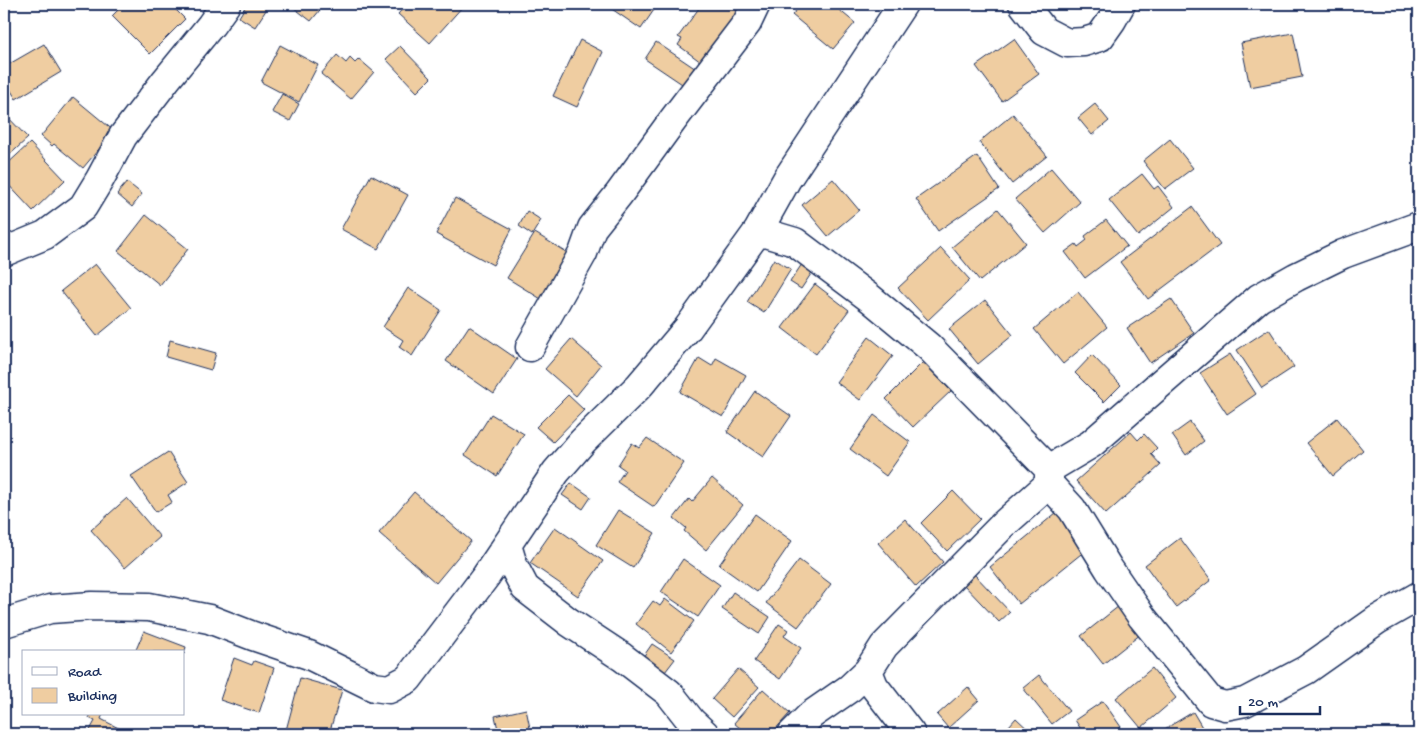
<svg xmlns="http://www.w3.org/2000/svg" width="1423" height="738" font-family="'Gochi Hand',sans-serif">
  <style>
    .building { fill: #efcda1; stroke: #1b2f5e }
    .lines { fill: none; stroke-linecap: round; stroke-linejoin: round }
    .minor-casing { stroke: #1b2f5e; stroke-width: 31 }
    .minor { stroke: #fff; stroke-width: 28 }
  </style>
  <rect width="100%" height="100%" fill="#fff"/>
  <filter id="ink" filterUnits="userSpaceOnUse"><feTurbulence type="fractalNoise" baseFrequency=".02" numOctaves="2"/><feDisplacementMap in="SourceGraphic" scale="10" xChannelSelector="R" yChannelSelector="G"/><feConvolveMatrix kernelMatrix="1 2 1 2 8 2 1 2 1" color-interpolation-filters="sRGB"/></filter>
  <g filter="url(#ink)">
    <!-- building -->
    <path class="building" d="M124,4H170L185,19L150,54L112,16Z
      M247,4H270L255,27L239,17Z
      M289,4H325L311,21Z
      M407,4H462L464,5L430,43L398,14Z
      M607,4H658L641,29L606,5Z
      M702,4H743L701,62L678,45L682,39L678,37Z
      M802,4H832L855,23L833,49L792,15Z
      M1293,33L1302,77L1250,87L1241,43Z
      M1014,39L1039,74L1002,101L976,66Z
      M580,40L603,52L577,107L553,96Z
      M656,42L699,71L688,88L645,59Z
      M44,44L61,72L16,99L4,79V67Z
      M280,45L318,65L299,102L261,82Z
      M400,46L431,78L417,92L386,59Z
      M337,55L346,63L350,58L355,63L359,59L374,72L351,99L321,74Z
      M282,94L299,104L290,121L272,112Z
      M73,97L114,131L83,168L54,144L52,146L41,136Z
      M1095,104L1109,121L1092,135L1078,118Z
      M4,113L28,138L4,160Z
      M1013,114L1047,156L1012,184L979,142Z
      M1170,139L1193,168L1165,189L1143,161Z
      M30,143L65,180L33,211L4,180V167Z
      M977,156L999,189L938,231L916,199Z
      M1051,168L1080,202L1045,233L1015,199Z
      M1142,174L1154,189L1158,186L1174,207L1138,236L1109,200Z
      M371,175L408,195L378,249L341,229Z
      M833,179L859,210L828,236L802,205Z
      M127,182L142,194L132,207L117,194Z
      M455,198L512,229L493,265L436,234Z
      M1192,207L1220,245L1148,299L1120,262Z
      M998,209L1026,243L980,281L952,247Z
      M527,211L541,220L532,235L519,226Z
      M146,215L188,249L160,285L118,251Z
      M1106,220L1127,246L1085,278L1065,252L1076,244L1078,247L1087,240L1085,236Z
      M535,233L574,257L546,302L507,278Z
      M941,248L970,280L928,320L898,288Z
      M774,259L791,269L764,313L747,302Z
      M95,264L131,308L97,336L61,291Z
      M802,264L813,271L801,289L790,282Z
      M815,284L849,310L816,354L782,328Z
      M408,288L441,310L412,356L399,347L403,340L383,327Z
      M1078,292L1107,327L1063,364L1034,329Z
      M1171,299L1194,333L1150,363L1127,328Z
      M985,300L1013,335L978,364L949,329Z
      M469,326L517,359L494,394L446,361Z
      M1269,329L1294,367L1262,388L1237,350Z
      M869,337L893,356L860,400L836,382Z
      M571,339L601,365L576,396L545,369Z
      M170,340L216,353L211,370L166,357Z
      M1230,354L1256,394L1227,414L1200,373Z
      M1092,355L1121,385L1104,402L1075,373Z
      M699,358L712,366L716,358L746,375L723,417L680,392Z
      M923,362L951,391L913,427L886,399Z
      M755,391L791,416L763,457L727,432Z
      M568,395L584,410L553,442L536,427Z
      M491,414L524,434L497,476L465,455Z
      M874,415L910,442L886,476L850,449Z
      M1337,418L1363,450L1333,476L1306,443Z
      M1190,422L1204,441L1186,455L1172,435Z
      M1131,432L1138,440L1144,434L1157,448L1151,454L1161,465L1106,514L1076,481Z
      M647,438L684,463L654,507L617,482L625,470L618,465L632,443L639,448Z
      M168,452L188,482L168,495L172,502L156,512L131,476Z
      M712,478L743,505L706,550L684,531L686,528L674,518L689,499L692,502Z
      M571,483L591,497L583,509L562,495Z
      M953,491L980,519L947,551L921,523Z
      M414,492L471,541L436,583L379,533Z
      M127,498L160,537L125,568L91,530Z
      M1062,508L1091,546L1019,604L990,567Z
      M618,510L655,533L633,568L596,545Z
      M755,514L792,541L757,592L719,565Z
      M905,519L943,562L916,587L878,543Z
      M555,527L603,561L578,596L530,563Z
      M1180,538L1211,580L1176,607L1145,565Z
      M683,559L720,585L698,617L661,592Z
      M799,560L831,584L798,627L766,603Z
      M974,574L1010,612L999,622L963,584Z
      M733,592L770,617L759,634L722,609Z
      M665,599L694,621L671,652L636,624L653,601L660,606Z
      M1119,606L1141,634L1103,664L1081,636Z
      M779,624L788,630L784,636L801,648L780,679L754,661Z
      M144,631L186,647L184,654V652H135Z
      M652,644L675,659L665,672L643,657Z
      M234,658L252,665L254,661L274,668L259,713L220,700Z
      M1152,668L1176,698L1141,728L1116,698Z
      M738,669L759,687L732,717L712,699Z
      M1039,675L1069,711L1052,724L1023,688Z
      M300,678L342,690L329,734H285Z
      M968,687L979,700L948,728L937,715Z
      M763,689L790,713L771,734H737L741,729L734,723Z
      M1103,701L1121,727L1110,734H1084L1075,720Z
      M526,709L531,733L538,731V734H499L495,716Z
      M1193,712L1206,734H1159L1158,733Z
      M91,714H103L101,719L130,734H88L95,721L89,718Z
      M1016,718L1033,734H1002Z"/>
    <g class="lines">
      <!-- minor casing -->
      <g class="minor-casing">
        <path id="minor" d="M1023,4L1044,31L1067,43L1084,42L1100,37L1112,20L1121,4
          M758,231L795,242L871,299L929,347L1049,469V484L1004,524L884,646L868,671L874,686L911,734
          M4,252L45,235L83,207L100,179L123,136L166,80L211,25L226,4
          M530,347L583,253L592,228L619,194L673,120L747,23L756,4
          M1049,469L1091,444L1259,298L1296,277L1343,254L1419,226
          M1049,484L1072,509L1109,569L1142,617L1211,702L1225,706L1245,702L1306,670L1377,620L1419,596
          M507,545L513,565L525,588L569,622L622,657L669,693L691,721L705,734
          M4,623L50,609L92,606L149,607L209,619L253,636L309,655L374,687L389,689L408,679L486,576L556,472L583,441L639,386L688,328L758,231L787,179L903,4
          M792,734L811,715L850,688L868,671"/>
      </g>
      <!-- minor -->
      <use href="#minor" class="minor"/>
    </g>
  </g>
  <!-- margin -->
  <rect width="1423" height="738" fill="none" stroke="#fff" stroke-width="20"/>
  <rect x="10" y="10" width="1403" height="718" fill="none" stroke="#1b2f5e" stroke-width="2" filter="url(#ink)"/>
  <!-- legend -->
  <rect x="22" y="650" width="162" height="65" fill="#ffffff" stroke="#a4acbf"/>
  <rect x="32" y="667" width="25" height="8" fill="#ffffff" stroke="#a4acbf"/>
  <text x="68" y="676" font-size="15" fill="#1b2f5e">Road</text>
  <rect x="32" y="688" width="25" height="15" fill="#efcda1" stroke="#a4acbf"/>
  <text x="68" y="700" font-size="15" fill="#1b2f5e">Building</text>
  <!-- scale -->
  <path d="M1240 706v8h80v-8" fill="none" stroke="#1b2f5e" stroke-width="2.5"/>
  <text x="1248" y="706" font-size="15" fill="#1b2f5e" stroke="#ffffff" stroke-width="4" paint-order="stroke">20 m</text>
</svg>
